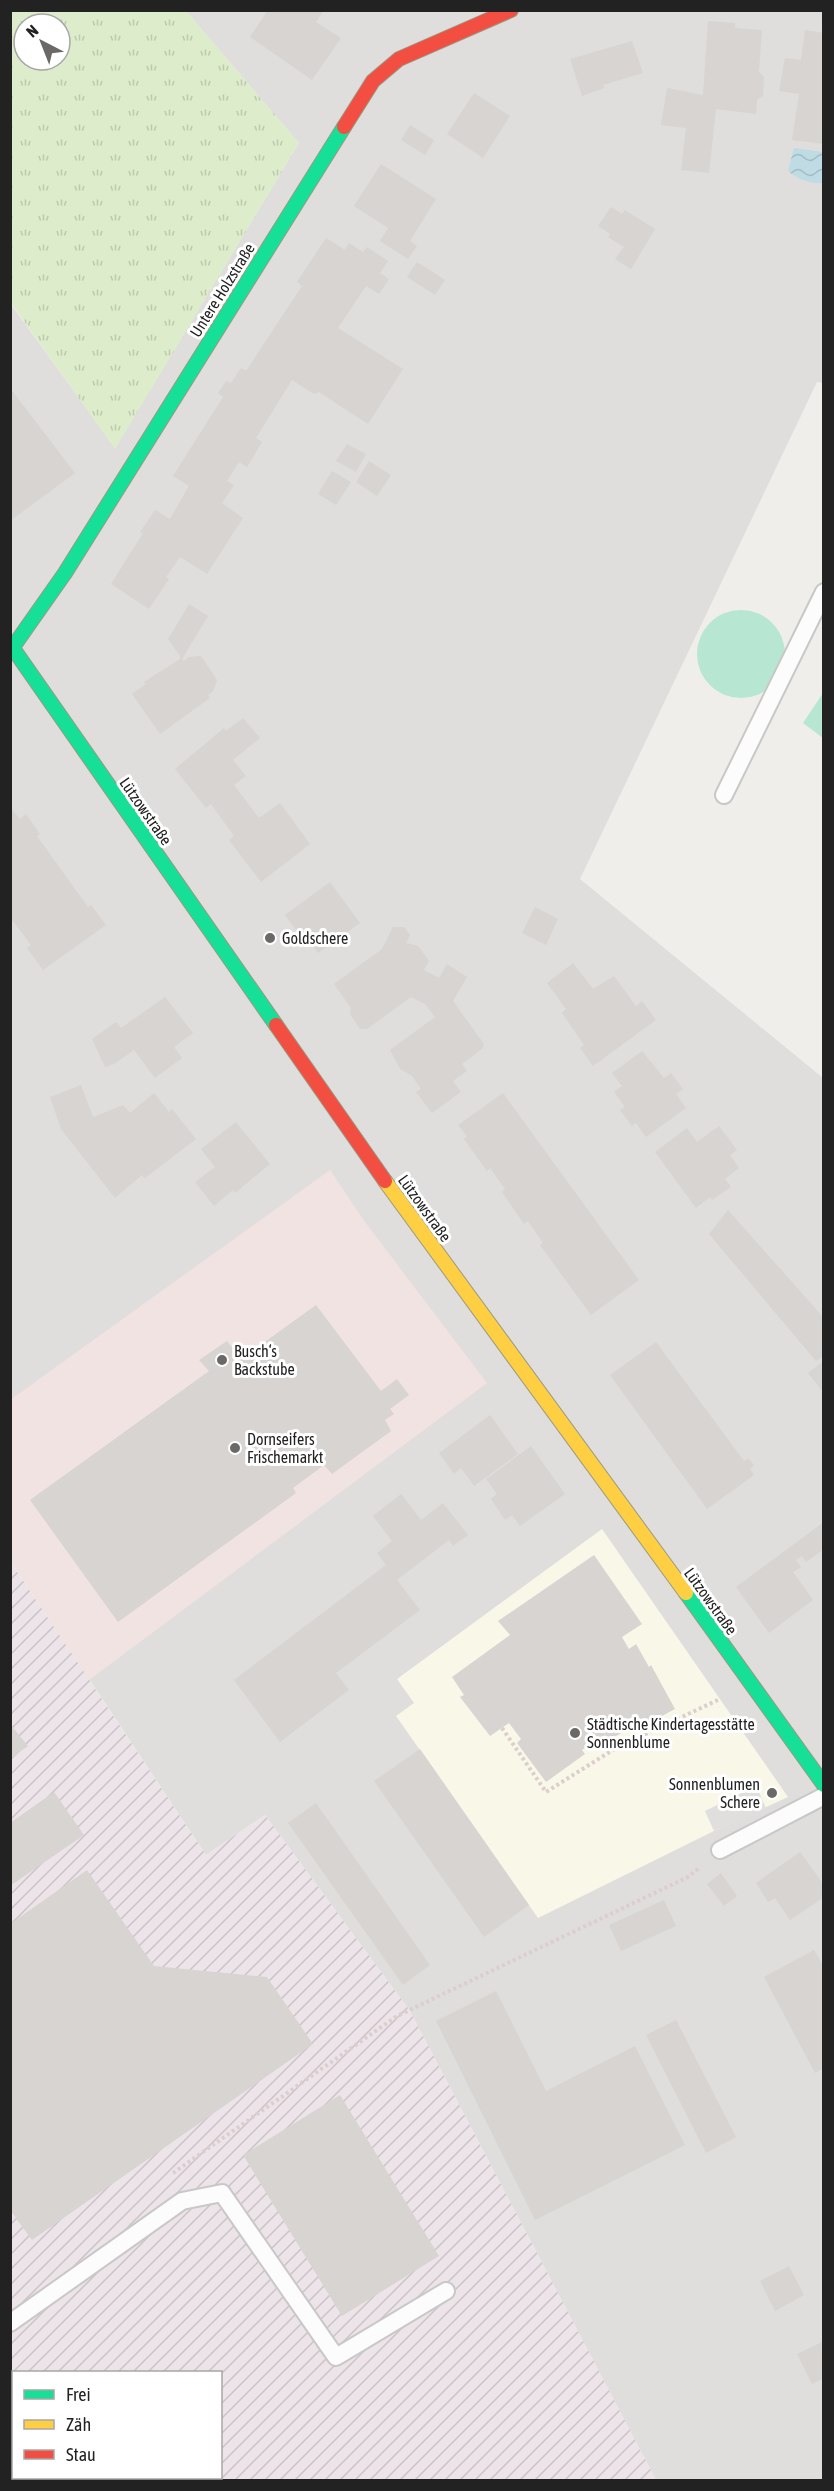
<svg xmlns="http://www.w3.org/2000/svg" width="834" height="2491" font-family="'Asap Condensed',sans-serif">
  <style>
    .residential { fill: #dfdedc }
    .commercial { fill: #f1e3e1 }
    .industrial { fill: url(#industrial-furrows); fill-rule: evenodd }
    .education { fill: #f8f7e8 }
    .grass { fill: url(#grass-tufts); fill-rule: evenodd }
    .pitch { fill: #b7e6d2 }
    .parking { fill: #e0dfde }
    .water { fill: url(#water-waves) }
    .building { fill: #d7d4d2 }
    .lines { fill: none; stroke-linecap: round; stroke-linejoin: round }
    .lane-casing { stroke: #c9c8c7; stroke-width: 20 }
    .street-casing { stroke: #c9c8c7; stroke-width: 34 }
    .fast-casing { stroke: #999a82; stroke-width: 16 }
    .slow-casing { stroke: #999a82; stroke-width: 16 }
    .jam-casing { stroke: #999a82; stroke-width: 16 }
    .path { stroke: #dccecd; stroke-width: 4; stroke-dasharray: 3 3; stroke-linecap: butt }
    .lane { stroke: #fdfcfc; stroke-width: 16 }
    .street { stroke: #fdfcfc; stroke-width: 32 }
    .fast { stroke: #16e098; stroke-width: 14 }
    .slow { stroke: #ffcf43; stroke-width: 14 }
    .jam { stroke: #f24e42; stroke-width: 14 }
    .poi-dot { fill: #6a6968; stroke: #fff; stroke-width: 2 }
    .labels { text-anchor: middle; dominant-baseline: central; stroke-width: 6; stroke-linejoin: round; paint-order: stroke }
    .street-label { font-size: 16px; fill: #222; stroke: #fff }
    .poi-label { font-size: 16px; fill: #222; stroke: #fff; text-anchor: start }
  </style>
  <defs>
    <pattern id="industrial-furrows" width="10" height="10" patternUnits="userSpaceOnUse" patternTransform="scale(1.5)"><rect width="10" height="10" fill="#ede4e9"/><path d="M-1 1l2-2M0 10L10 0M9 11l2-2" fill="none" stroke="#cbc3c8"/></pattern>
    <pattern id="grass-tufts" width="24" height="20" patternUnits="userSpaceOnUse" patternTransform="scale(1.5)"><rect width="24" height="20" fill="#ddeccb"/><path d="M3 7l-1-3M5 7V3M7 7l1-3M15 17l-1-3M17 17v-4M19 17l1-3" fill="none" stroke="#bdcaae"/></pattern>
    <pattern id="water-waves" width="16" height="10" patternUnits="userSpaceOnUse" patternTransform="scale(1.5)"><rect width="16" height="10" fill="#bfdbe3"/><path d="M0 5q4-4 8 0t8 0" fill="none" stroke="#a4bcc2"/></pattern>
  </defs>
  <rect width="100%" height="100%" fill="#f0eeeb"/>
  <!-- residential -->
  <path class="residential" d="M186,11H823V383L817,382L580,879L823,1078V2480H656L410,2011L265,1815L206,1855L11,1561L10,303L115,448L299,143Z"/>
  <!-- commercial -->
  <path class="commercial" d="M330,1170L365,1222L487,1383L89,1680L11,1561L10,1400Z"/>
  <!-- industrial -->
  <path class="industrial" d="M10,1561L206,1855L265,1815L410,2011L656,2480H11ZM14,2372H220V2478H14Z"/>
  <!-- education -->
  <path class="education" d="M602,1529L788,1797L714,1831L538,1918L396,1716L414,1703L397,1679Z"/>
  <!-- grass -->
  <path class="grass" d="M10,11H186L299,143L115,449L11,303ZM24,24H60V60H24Z"/>
  <!-- pitch -->
  <path class="pitch" d="M697 654a44 44 0 1 1 88 0a44 44 0 1 1-88 0Z
    M823,693V738L803,723Z"/>
  <!-- parking -->
  <path class="parking" d="M756,1786L766,1808L714,1831L705,1811Z"/>
  <!-- water -->
  <path class="water" d="M794,148L823,152V183C810,184 797,179 788,171Z"/>
  <!-- building -->
  <path class="building" d="M268,10H324L316,22L341,38L312,80L250,37Z
    M708,21L735,23V28L762,30L759,72L764,77L763,96L757,100L756,114L716,109L709,173L681,170L686,128L661,125L667,88L703,95Z
    M805,30L824,33V144L792,140L799,94L779,91L785,58L801,60Z
    M632,41L643,73L603,85L604,88L582,96L570,59Z
    M474,93L510,116L483,158L447,134Z
    M410,125L434,140L425,155L401,140Z
    M381,164L436,199L410,241L417,246L408,259L380,241L388,228L354,206Z
    M611,207L622,214L625,210L655,229L631,269L615,259L624,247L608,237L610,234L598,226Z
    M326,238L345,250L349,243L363,252L367,247L388,261L380,273L389,279L379,294L366,286L338,328L403,369L368,424L319,392L314,394L292,380L256,438L262,442L247,467L239,462L227,481L234,485L222,503L243,518L230,538L207,574L180,557L166,577L169,579L149,609L111,584L143,533L140,532L155,510L170,519L189,486L173,476L223,397L218,393L226,381L231,383L241,368L246,371L302,286L297,282Z
    M417,262L445,280L435,295L407,277Z
    M10,388L75,473L10,521Z
    M347,444L366,454L356,472L336,461Z
    M369,461L391,475L377,496L356,482Z
    M332,471L351,482L336,505L318,494Z
    M189,604L208,616L182,659L184,661L189,657L201,656L217,680L213,691L208,695L210,698L160,734L132,694L146,684L144,682L180,659V656L168,639Z
    M243,718L260,738L233,760L246,776L234,785L259,818L280,803L310,844L261,882L229,840L234,836L211,804L206,808L175,769L224,728L226,731Z
    M10,807L20,819L26,814L40,834L37,836L88,907L91,905L106,925L43,970L27,948L31,945L10,917Z
    M330,882L360,923L318,953L305,935L302,938L285,915Z
    M535,907L558,919L546,945L522,933Z
    M393,927H404L410,935L406,943L418,946L429,961L424,970L439,978L447,964L467,977L453,1001L484,1044L482,1049L462,1064L467,1071L453,1081L461,1092L432,1113L416,1092L421,1089L412,1076L400,1069L390,1050L435,1017L425,1004L411,997L367,1029H360L350,1014L351,1008L334,984L382,949Z
    M573,963L593,989L614,976L636,1006L642,1001L656,1020L593,1066L580,1048L584,1045L562,1013L566,1009L547,983Z
    M165,997L193,1033L174,1047L182,1058L155,1078L134,1050L114,1064L105,1067L92,1039L116,1022L121,1028Z
    M642,1051L664,1078L671,1073L683,1089L676,1094L686,1108L646,1137L636,1123L632,1126L620,1110L625,1107L614,1092L622,1086L612,1073Z
    M81,1085L93,1117L123,1105L130,1113L154,1093L169,1112L172,1109L196,1139L145,1178L142,1175L115,1198L61,1129L50,1097Z
    M503,1093L639,1280L591,1315L540,1245L543,1243L528,1221L524,1224L502,1192L505,1189L490,1168L487,1171L464,1139L467,1136L458,1125Z
    M236,1122L270,1164L235,1193L233,1190L214,1206L195,1182L215,1167L201,1149Z
    M719,1126L737,1150L730,1155L739,1168L725,1179L731,1187L712,1200L710,1197L696,1208L655,1152L687,1128L697,1142Z
    M728,1210L824,1318V1356L816,1361L709,1234Z
    M316,1305L381,1391L397,1379L409,1395L390,1409L394,1414L385,1420L391,1431L332,1474L324,1465L293,1488L296,1493L118,1622L30,1500L209,1371L199,1360L227,1341L241,1359Z
    M656,1342L744,1461L748,1458L754,1465L750,1469L754,1475L707,1509L610,1375Z
    M824,1361V1393L808,1373Z
    M490,1415L518,1454L474,1486L461,1468L454,1474L439,1453Z
    M531,1446L565,1494L520,1526L512,1515L505,1520L491,1499L497,1494L486,1479Z
    M401,1494L421,1520L443,1503L468,1535L453,1546L449,1540L397,1580L420,1610L336,1673L349,1690L280,1742L234,1680L386,1565L377,1553L392,1541L373,1516Z
    M824,1522V1549L806,1562L802,1556L796,1560L801,1567L793,1572L813,1600L769,1633L736,1587Z
    M594,1555L642,1624L622,1637L629,1649L636,1644L649,1667L651,1665L675,1709L632,1732L630,1728L609,1740L605,1735L582,1750L585,1754L546,1782L517,1743L521,1739L509,1723L490,1736L460,1697L464,1695L452,1677L510,1635L498,1621Z
    M10,1724L28,1746L10,1759Z
    M420,1749L529,1905L484,1937L374,1781Z
    M54,1792L84,1835L10,1886V1823Z
    M316,1803L430,1965L403,1985L288,1823Z
    M800,1852L824,1885V1897L790,1920L775,1898L768,1902L756,1883Z
    M87,1870L154,1966L267,1977L313,2044L32,2240L10,2210V1924Z
    M721,1873L737,1896L724,1906L707,1884Z
    M664,1900L676,1926L621,1951L609,1925Z
    M814,1950L824,1967V2068L815,2073L764,1977Z
    M496,1991L546,2091L635,2046L685,2145L535,2220L436,2021Z
    M676,2020L736,2137L706,2153L646,2035Z
    M340,2095L439,2256L342,2316L243,2155Z
    M789,2266L804,2295L775,2311L760,2281Z
    M824,2341V2378L812,2384L797,2354Z"/>
  <g class="lines">
    <!-- lane casing -->
    <g class="lane-casing">
      <path id="lane" d="M724,795L824,592
        M720,1850L824,1796
        M10,2323L182,2201L222,2193L336,2357L446,2291"/>
    </g>
    <!-- street casing -->
    <g class="street-casing">
      <path id="street" d="M10,2471L14,2480"/>
    </g>
    <!-- fast casing -->
    <g class="fast-casing">
      <path id="fast" d="M10,644L276,1025
        M13,647L65,573L344,127
        M686,1593L824,1785"/>
    </g>
    <!-- slow casing -->
    <g class="slow-casing">
      <path id="slow" d="M385,1181L686,1593"/>
    </g>
    <!-- jam casing -->
    <g class="jam-casing">
      <path id="jam" d="M344,127L373,81L399,59L511,10
        M276,1025L385,1181"/>
    </g>
    <!-- path -->
    <path class="path" d="M502,1728L546,1792L616,1748L720,1699
      M173,2173L397,2016L688,1877L700,1867"/>
    <!-- lane -->
    <use href="#lane" class="lane"/>
    <!-- street -->
    <use href="#street" class="street"/>
    <!-- fast -->
    <use href="#fast" class="fast"/>
    <!-- slow -->
    <use href="#slow" class="slow"/>
    <!-- jam -->
    <use href="#jam" class="jam"/>
  </g>
  <!-- markers -->
  <g class="poi-dot">
    <circle cx="270" cy="938" r="6"/>
    <circle cx="222" cy="1360" r="6"/>
    <circle cx="235" cy="1448" r="6"/>
    <circle cx="575" cy="1733" r="6"/>
    <circle cx="772" cy="1793" r="6"/>
  </g>
  <g class="labels">
    <!-- street labels -->
    <g class="street-label">
      <text transform="translate(222 290) rotate(-58)">Untere Holzstraße</text>
      <text transform="translate(146 811) rotate(55)">Lützowstraße</text>
      <text transform="translate(425 1208) rotate(54)">Lützowstraße</text>
      <text transform="translate(711 1601) rotate(54)">Lützowstraße</text>
    </g>
    <!-- poi labels -->
    <g class="poi-label">
      <text x="282" y="938">Goldschere</text>
      <text x="234" y="1351">Busch‘s<tspan x="234" dy="18">Backstube</tspan></text>
      <text x="247" y="1439">Dornseifers<tspan x="247" dy="18">Frischemarkt</tspan></text>
      <text x="587" y="1724">Städtische Kindertagesstätte<tspan x="587" dy="18">Sonnenblume</tspan></text>
      <text x="760" y="1784" text-anchor="end">Sonnenblumen<tspan x="760" dy="18">Schere</tspan></text>
    </g>
  </g>
  <!-- border -->
  <rect width="834" height="2491" fill="none" stroke="#222222" stroke-width="24"/>
  <!-- legend -->
  <rect x="12" y="2371" width="210" height="108" fill="#ffffff" stroke="#a7a7a7" stroke-width="1.5"/>
  <rect x="24" y="2390" width="30" height="9" fill="#16e098" stroke="#a7a7a7" stroke-width="1.5"/>
  <text x="66" y="2401" font-size="18" fill="#222222">Frei</text>
  <rect x="24" y="2420" width="30" height="9" fill="#ffcf43" stroke="#a7a7a7" stroke-width="1.5"/>
  <text x="66" y="2431" font-size="18" fill="#222222">Zäh</text>
  <rect x="24" y="2450" width="30" height="9" fill="#f24e42" stroke="#a7a7a7" stroke-width="1.5"/>
  <text x="66" y="2461" font-size="18" fill="#222222">Stau</text>
  <!-- north arrow -->
  <g transform="translate(42 42) rotate(318)"><circle r="28" fill="#ffffff" stroke="#a7a7a7" stroke-width="1.5"/>
  <path d="M0-4.5L10 22L0 15L-10 22Z" fill="#6a6968"/>
  <text y="-9" font-size="16" font-weight="bold" text-anchor="middle" fill="#222222">N</text>
  </g>
</svg>
